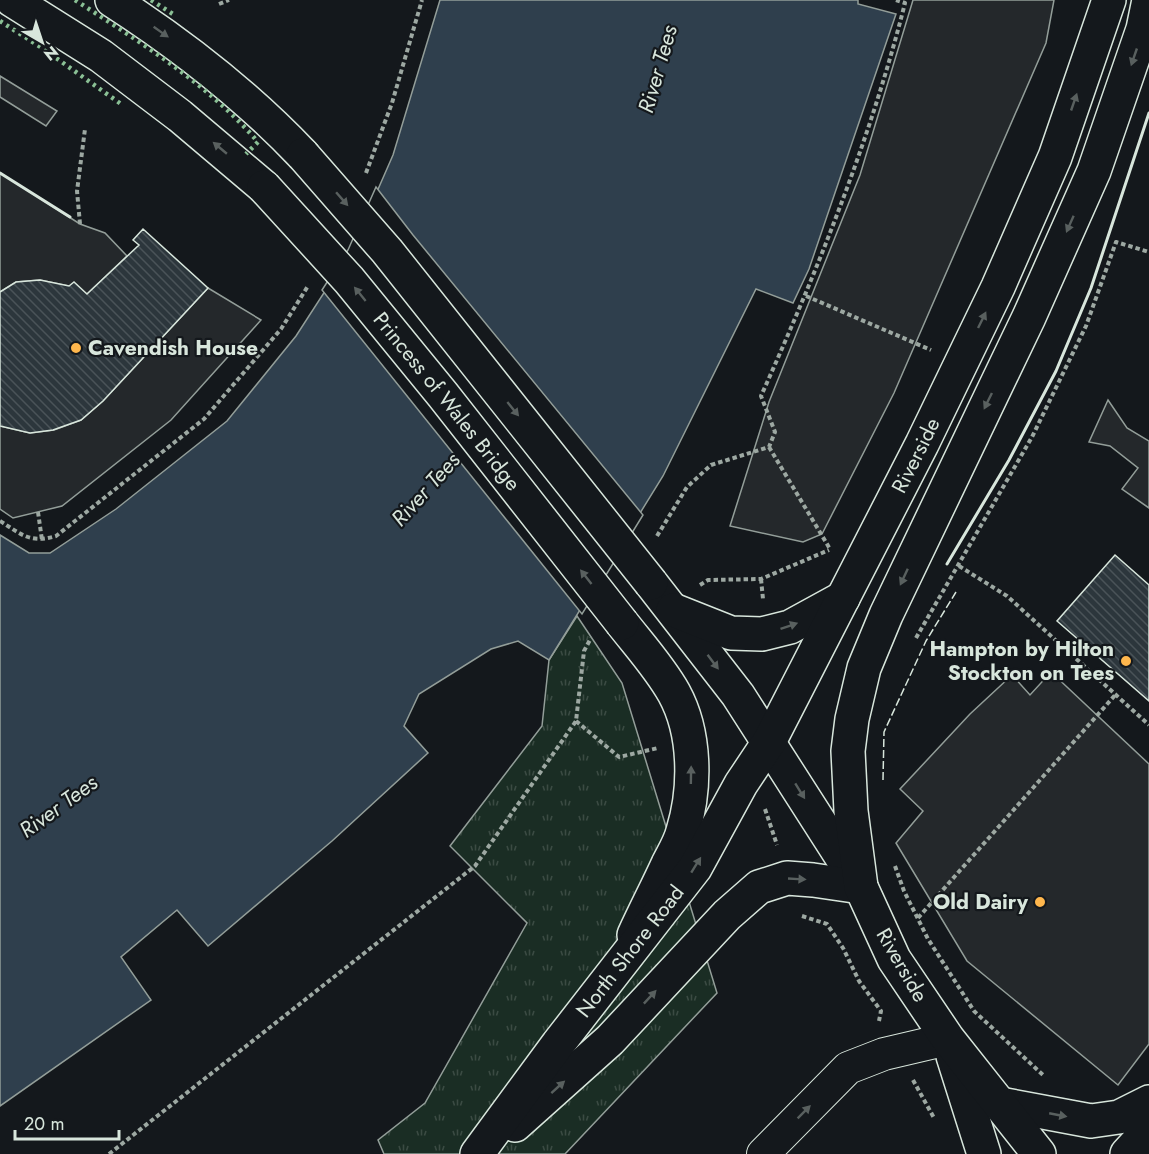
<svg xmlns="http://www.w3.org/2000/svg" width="1149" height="1154" font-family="Jost,sans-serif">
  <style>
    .grass { fill: url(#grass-tufts); stroke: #939e99; stroke-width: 1.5 }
    .parking { fill: #24282b; stroke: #939e99; stroke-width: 1.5 }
    .water { fill: #2f3f4d; stroke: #939e99; stroke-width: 1.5 }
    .pier { fill: #14181c; stroke: #939e99; stroke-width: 1.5 }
    .building { fill: url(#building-back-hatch); stroke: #d8e6dc; stroke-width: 1.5 }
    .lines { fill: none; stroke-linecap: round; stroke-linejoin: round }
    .minor-casing { stroke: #d8e6dc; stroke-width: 34 }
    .tertiary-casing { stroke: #d8e6dc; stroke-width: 36 }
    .primary-casing { stroke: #d8e6dc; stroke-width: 36 }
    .path { stroke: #9da8a2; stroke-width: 4; stroke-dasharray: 4.5 3; stroke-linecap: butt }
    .minor { stroke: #14181c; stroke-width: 32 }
    .tertiary { stroke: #14181c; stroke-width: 33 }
    .primary { stroke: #14181c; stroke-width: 33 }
    .tertiary-bridge-casing { stroke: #d8e6dc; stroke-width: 36; stroke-linecap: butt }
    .tertiary-bridge { stroke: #14181c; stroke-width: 33 }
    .hedge { stroke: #8ac095; stroke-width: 4.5; stroke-dasharray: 3 4.5; stroke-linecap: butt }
    .fence { stroke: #d8e6dc; stroke-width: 1.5; stroke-dasharray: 8 3; stroke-linecap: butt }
    .wall { stroke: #d8e6dc; stroke-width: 3 }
    .oneway { fill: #59605f }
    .poi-dot { fill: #ffb74d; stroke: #14181c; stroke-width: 2 }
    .labels { text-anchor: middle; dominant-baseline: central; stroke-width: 4.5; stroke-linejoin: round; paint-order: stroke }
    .poi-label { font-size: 21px; font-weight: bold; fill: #d8e6dc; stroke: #14181c; text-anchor: end }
    .street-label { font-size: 21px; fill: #d8e6dc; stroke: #14181c }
    .water-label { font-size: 22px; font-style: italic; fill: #d8e6dc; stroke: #14181c }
  </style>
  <defs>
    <pattern id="grass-tufts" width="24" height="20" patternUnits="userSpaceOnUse" patternTransform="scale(1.5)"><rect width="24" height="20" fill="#1a2d24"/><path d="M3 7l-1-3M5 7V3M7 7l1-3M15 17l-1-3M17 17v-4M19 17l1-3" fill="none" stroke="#3b4b43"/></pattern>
    <pattern id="building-back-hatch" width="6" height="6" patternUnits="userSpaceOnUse" patternTransform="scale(1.5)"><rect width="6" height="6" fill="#2c363c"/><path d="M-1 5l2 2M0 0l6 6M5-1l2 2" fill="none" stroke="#4a5358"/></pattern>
  </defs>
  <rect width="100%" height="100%" fill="#14181c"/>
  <!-- grass -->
  <path class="grass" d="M577,616L622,683L717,993L565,1154H384L378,1140L425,1103L527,923L450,846L542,726L549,660Z"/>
  <!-- parking -->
  <path class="parking" d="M913,0H1054L1046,43L894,393L822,534L803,542L730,526L769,402L860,175Z
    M0,76L57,111L46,126L0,97Z
    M0,173L80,224L105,233L127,256L87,294L69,286L40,280L16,282L0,292Z
    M208,288L261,320L171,420L62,506L13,518L0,509V426L30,433L54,430L81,420L103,401Z
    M1108,400L1127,428L1149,441V508L1122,489L1138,468L1110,446L1089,442Z
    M1051,672L1149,764V1044L1118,1085L967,961L896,843L923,811L900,789L970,714L1012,675L1030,695Z"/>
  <!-- water -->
  <path class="water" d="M440,0H858V4L896,14L809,269L793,303L756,289L663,476L549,660L518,641L491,649L419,694L404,726L428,753L332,841L208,946L177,910L121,957L151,1000L0,1106V535L29,553H50L116,509L227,421L296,336L351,251L393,155Z"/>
  <!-- pier -->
  <path class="pier" d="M376,187L413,235L643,515L582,614L322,290L348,250Z"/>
  <!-- building -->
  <path class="building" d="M143,229L208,288L103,401L81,420L53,430L30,433L0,426V292L16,282L40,280L69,286L74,282L87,294L139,245L133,240Z
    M1115,555L1149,585V701L1057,621Z"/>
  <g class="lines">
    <!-- minor casing -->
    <g class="minor-casing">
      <path id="minor" d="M763,1154L848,1068L884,1054L948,1039"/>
    </g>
    <!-- tertiary casing -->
    <g class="tertiary-casing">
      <path id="tertiary" d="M12,0L101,56L180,116L264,187
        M112,0C182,45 246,95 303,155
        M651,583L738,695L861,887
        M622,623C640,646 660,668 674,693C696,733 696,788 683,831C680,843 673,854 668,864C657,888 645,911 634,935
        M1000,1104L1091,1121L1119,1117L1149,1102
        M1127,1154L1149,1130"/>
    </g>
    <!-- primary casing -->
    <g class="primary-casing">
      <g id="primary">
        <path d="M673,610L731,633L762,634L790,627L843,598"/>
        <path d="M953,1056L984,1154"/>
        <path d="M515,1125L610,1040L727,915L759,887L787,878L813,880L861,887"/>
        <path id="s1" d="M477,1154L558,1044L695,868L741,784L769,742L922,444L998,287L1055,157L1109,0"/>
        <path d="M1039,1154L948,1039L894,959L861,887L851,811L848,751L852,719L864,668L886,615L1029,317L1094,171L1143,29L1149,0"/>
      </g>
    </g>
    <!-- path -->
    <path class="path" d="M219,4L229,0
      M366,173L392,103L422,0
      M80,224L77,191L85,129
      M806,296L931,350
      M769,447L830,549
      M38,512L42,540
      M0,521C21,534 30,544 56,536L204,419L281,329L308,286
      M657,536L687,487L711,465L769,447L775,432L761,396C818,269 871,138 905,3L896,0
      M959,566L1007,596L1149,725
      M761,579L763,599
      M700,585L708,580L761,579L829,550
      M916,638L1032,437L1086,326L1116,242L1149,252
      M576,721L619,757L658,748
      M765,809L777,845
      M895,866L904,891L928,939L974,1011L1043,1075
      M802,916L827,924L843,948L859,981L881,1011L879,1021
      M918,918L1116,694
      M913,1080L934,1118
      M109,1154L475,866L576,721L584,651L591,638"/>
    <!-- minor -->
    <use href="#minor" class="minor"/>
    <!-- tertiary -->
    <use href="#tertiary" class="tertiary"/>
    <!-- primary -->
    <use href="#primary" class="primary"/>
    <!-- tertiary-bridge casing -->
    <g class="tertiary-bridge-casing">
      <g id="tertiary-bridge">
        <path d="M303,155L387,251L651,583"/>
        <path id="s2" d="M264,187L349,280L443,395L622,623"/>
      </g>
    </g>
    <!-- tertiary-bridge -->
    <use href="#tertiary-bridge" class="tertiary-bridge"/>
    <!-- hedge -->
    <path class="hedge" d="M75,0C140,42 207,83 258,142L246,154
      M151,0L176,16
      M0,21L42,48L121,104"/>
    <!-- fence -->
    <path class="fence" d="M883,780L884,732L926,641L956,592"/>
    <!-- wall -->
    <path class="wall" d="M0,173L70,217
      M947,564L1009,460L1056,371L1091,288L1149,113"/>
  </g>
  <!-- one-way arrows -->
  <defs><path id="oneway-solid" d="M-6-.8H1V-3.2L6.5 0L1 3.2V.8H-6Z" transform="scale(1.5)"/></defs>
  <g class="oneway">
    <use href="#oneway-solid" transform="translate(161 32) rotate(35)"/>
    <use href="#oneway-solid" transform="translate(1134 57) rotate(109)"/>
    <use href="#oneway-solid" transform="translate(1074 102) rotate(-71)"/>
    <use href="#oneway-solid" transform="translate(220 148) rotate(-140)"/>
    <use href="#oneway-solid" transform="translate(342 199) rotate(49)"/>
    <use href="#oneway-solid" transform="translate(1070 224) rotate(114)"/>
    <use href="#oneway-solid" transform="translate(360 294) rotate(-129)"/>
    <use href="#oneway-solid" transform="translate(982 320) rotate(-64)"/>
    <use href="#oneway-solid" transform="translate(988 401) rotate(116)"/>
    <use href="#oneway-solid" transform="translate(513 409) rotate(51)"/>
    <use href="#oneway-solid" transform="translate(586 577) rotate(-128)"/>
    <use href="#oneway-solid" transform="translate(904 577) rotate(115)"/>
    <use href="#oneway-solid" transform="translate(789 626) rotate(-19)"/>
    <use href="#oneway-solid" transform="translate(713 662) rotate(53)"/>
    <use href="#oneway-solid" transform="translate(691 775) rotate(-89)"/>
    <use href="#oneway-solid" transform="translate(800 791) rotate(58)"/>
    <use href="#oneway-solid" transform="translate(696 865) rotate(-58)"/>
    <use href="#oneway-solid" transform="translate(797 879) rotate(3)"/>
    <use href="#oneway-solid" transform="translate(650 997) rotate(-47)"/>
    <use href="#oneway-solid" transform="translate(558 1087) rotate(-42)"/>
    <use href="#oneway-solid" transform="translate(804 1112) rotate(-45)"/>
    <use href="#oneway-solid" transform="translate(1058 1115) rotate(11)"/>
  </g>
  <!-- markers -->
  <g class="poi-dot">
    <circle cx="76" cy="348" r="6"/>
    <circle cx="1126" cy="661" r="6"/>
    <circle cx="1040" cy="902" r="6"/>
  </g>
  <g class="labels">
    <!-- poi labels -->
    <g class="poi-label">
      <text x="88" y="348" text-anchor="start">Cavendish House</text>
      <text x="1114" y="649">Hampton by Hilton<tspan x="1114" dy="24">Stockton on Tees</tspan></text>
      <text x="1028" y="902">Old Dairy</text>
    </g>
    <!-- street labels -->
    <g class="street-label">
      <text stroke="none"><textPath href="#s2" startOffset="282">Princess of Wales Bridge</textPath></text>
      <text stroke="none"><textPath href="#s1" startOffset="828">Riverside</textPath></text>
      <text stroke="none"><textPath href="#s1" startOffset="254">North Shore Road</textPath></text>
      <text transform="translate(902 965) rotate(60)">Riverside</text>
    </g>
    <!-- water labels -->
    <g class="water-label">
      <text transform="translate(657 69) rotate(-74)">River Tees</text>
      <text transform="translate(425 489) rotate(-48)">River Tees</text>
      <text transform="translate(58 806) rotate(-36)">River Tees</text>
    </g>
  </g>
  <!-- north arrow -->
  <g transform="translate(42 42) rotate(141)" stroke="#14181c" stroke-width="4.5" paint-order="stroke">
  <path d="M0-4.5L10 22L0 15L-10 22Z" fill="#d8e6dc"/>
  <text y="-9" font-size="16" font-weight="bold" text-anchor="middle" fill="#d8e6dc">N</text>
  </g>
  <!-- scale -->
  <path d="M15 1130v9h104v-9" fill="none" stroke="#d8e6dc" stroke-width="3"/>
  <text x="24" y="1130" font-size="18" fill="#d8e6dc" stroke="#14181c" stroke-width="4.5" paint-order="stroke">20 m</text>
</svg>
